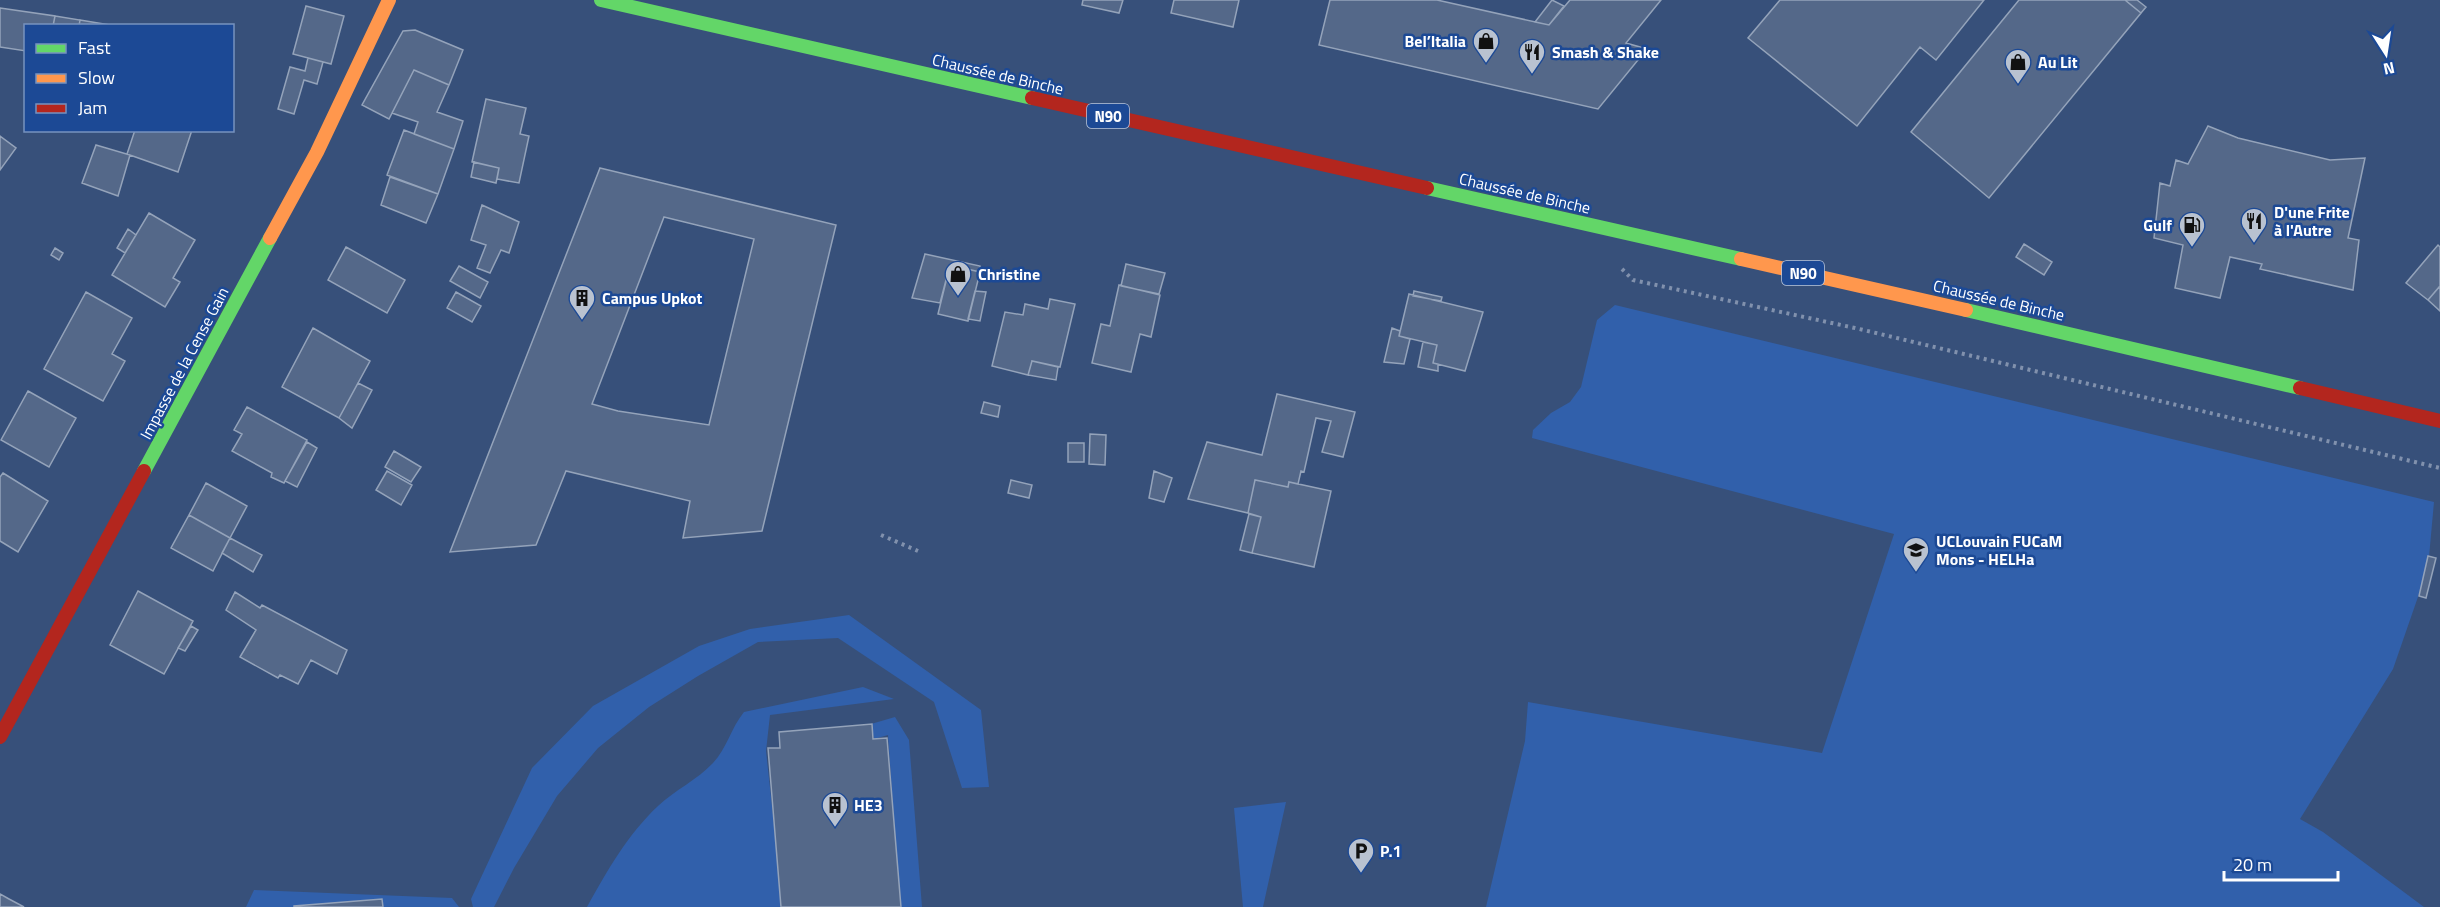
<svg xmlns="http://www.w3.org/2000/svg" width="2440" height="907" font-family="'Titillium Web',sans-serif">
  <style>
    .green { fill: #3160ab }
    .building { fill: #546889; stroke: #94a3ba; stroke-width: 1.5; fill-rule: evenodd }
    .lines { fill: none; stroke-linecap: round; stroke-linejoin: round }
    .path { stroke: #8191ad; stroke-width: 4; stroke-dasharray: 3 4.5; stroke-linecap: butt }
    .fast { stroke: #63d668; stroke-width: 14 }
    .slow { stroke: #ff974d; stroke-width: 14 }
    .jam { stroke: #b3261e; stroke-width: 14 }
    .labels { text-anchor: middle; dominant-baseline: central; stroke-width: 5; stroke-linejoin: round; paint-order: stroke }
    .shield { fill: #1c4995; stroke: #bbc8df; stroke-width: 1.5 }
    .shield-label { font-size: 15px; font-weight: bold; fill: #fff }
    .poi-label { font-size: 16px; font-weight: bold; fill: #fff; stroke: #1c4995; text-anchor: start }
    .street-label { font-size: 16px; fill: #fff; stroke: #1c4995 }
  </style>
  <rect width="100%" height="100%" fill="#37507a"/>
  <!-- green -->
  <path class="green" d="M1615,305L2434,502L2428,568L2393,669L2300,819L2323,832L2424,907H1486L1525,741L1528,702L1822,753L1894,534L1532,438L1533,430L1551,413L1570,402L1581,387L1597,320Z
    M849,615L981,710L989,787L962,788L934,702L838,638L758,642L698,676L649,707L598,748L557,796L514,868L494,907H473L471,899L532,768L593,706L699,646L750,629Z
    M863,687L894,699L770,715L766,751L783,907H587C607,871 628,834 658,806C675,790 697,780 713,763C727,748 731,728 744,712Z
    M895,717L909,740L922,907H900L888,735L874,739L871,724Z
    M1286,802L1263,907H1243L1234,808Z
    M254,890L452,898L459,907H246Z"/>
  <!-- building -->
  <path class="building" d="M1083,0H1123L1119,13L1082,5Z
    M1174,0H1239L1233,27L1171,13Z
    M1330,0H1437L1549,25L1570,0H1661L1626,43L1647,49L1598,109L1319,45Z
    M1552,0L1564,6L1549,25L1535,22Z
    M1780,0H1984L1936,60L1920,47L1857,126L1748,38Z
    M2019,0H2125L2141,13L1989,198L1911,132Z
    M2125,0H2137L2146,7L2141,13Z
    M306,6L344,16L331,64L293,54Z
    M0,8L55,16L53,26H26V51L0,47Z
    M55,16L80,20L79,26H53Z
    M80,20L116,26H79Z
    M415,30L463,50L449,85L414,70L389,119L362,105L403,31Z
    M308,58L323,62L317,84L304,80L294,114L278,109L290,67L305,71Z
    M414,70L449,85L437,112L463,121L454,149L414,134L418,122L392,113Z
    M486,99L526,108L520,134L529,136L519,183L497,179L499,168L472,162Z
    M2208,126L2238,138L2330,160L2365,158L2348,238L2359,240L2353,290L2260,269L2262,264L2230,257L2220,298L2175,288L2183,245L2154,238L2160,183L2170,186L2176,160L2188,164Z
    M135,130H192L178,172L127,154Z
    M404,130L454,149L438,194L387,175Z
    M0,136L16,148L0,170Z
    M96,145L130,155L118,196L82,183Z
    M474,162L499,168L496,183L471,177Z
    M600,168L836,225L762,531L683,538L690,501L566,471L536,545L450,552ZM664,217L754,239L709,425L618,411L592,404Z
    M390,177L438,194L426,223L381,205Z
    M482,205L519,222L509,253L501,250L490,273L477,268L486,245L471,240Z
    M149,213L195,240L173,278L180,282L165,307L112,275Z
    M128,229L136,235L125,253L117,248Z
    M2024,244L2052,262L2044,275L2016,257Z
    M2438,245L2440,247V286L2428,300L2406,283Z
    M346,247L405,280L387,313L328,280Z
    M55,248L63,253L59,260L51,255Z
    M925,254L980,266V272L950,265L940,303L912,298Z
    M1126,264L1165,273L1159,294L1121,286Z
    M950,265L980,272L968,321L938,314Z
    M459,266L488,282L480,298L450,281Z
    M1119,285L1160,295L1151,337L1140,334L1131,372L1092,363L1101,324L1110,326Z
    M2440,286V311L2428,300Z
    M975,291L986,292L980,321L968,319Z
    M1414,291L1442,297L1441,301L1413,296Z
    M86,292L132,318L112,354L125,361L103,401L44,369Z
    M456,292L481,306L472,322L447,308Z
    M1409,294L1483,312L1465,371L1433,363L1437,345L1399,336Z
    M1050,299L1075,304L1060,367L1032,361L1028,375L992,366L1005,312L1023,315L1025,304L1048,309Z
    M313,328L370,361L339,418L282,387Z
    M1392,328L1400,331L1399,336L1410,339L1404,364L1384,362Z
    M1423,342L1437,345L1433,363L1438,364V371L1418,367Z
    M1032,361L1058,367L1056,380L1028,375Z
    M358,383L372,390L352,428L339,418Z
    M28,391L76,418L49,467L1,440Z
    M1277,394L1355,412L1343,457L1322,452L1331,421L1316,418L1304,472L1301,471L1298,484L1289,482L1288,487L1255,480L1248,513L1188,499L1207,442L1262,455Z
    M984,402L1000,406L998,417L981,413Z
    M247,407L307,440L284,483L271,477L272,473L232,451L242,434L234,430Z
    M1090,434L1106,435L1105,465L1089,464Z
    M307,442L317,448L297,487L285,481Z
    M1068,443H1084V462H1068Z
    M394,451L421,467L411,482L385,467Z
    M387,471L412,485L401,505L376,490Z
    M1154,471L1172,478L1164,502L1149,498Z
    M3,473L48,501L18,552L0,541V477Z
    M1011,480L1032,485L1029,498L1008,493Z
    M1255,480L1288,487L1289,482L1331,491L1314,567L1252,553L1261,517L1248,513Z
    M206,483L247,506L230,538L189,515Z
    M1249,514L1261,517L1252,553L1240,550Z
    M189,515L230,538L213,571L171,548Z
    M230,538L262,555L253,572L222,553Z
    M2428,556L2436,558L2426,598L2419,596Z
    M138,591L193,621L164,674L110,645Z
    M235,592L260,608L262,605L347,650L337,674L311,660L298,684L280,675L278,678L240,657L256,630L226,610Z
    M191,626L198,630L185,651L178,648Z
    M872,724L873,739L887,738L901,907H781L768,748H780L779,732Z
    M0,894L9,899L24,907H0Z
    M382,899L383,907H294V906Z"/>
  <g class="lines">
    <!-- path -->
    <path class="path" d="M1622,269L1633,280L1855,328L2440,468
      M881,535L918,551"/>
    <!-- fast -->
    <path class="fast" d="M601,0L1032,98
      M1427,188L1741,259
      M1966,310L2300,388
      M144,471L270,238"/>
    <!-- slow -->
    <path class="slow" d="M270,238L317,152L389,0
      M1741,259L1966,310"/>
    <!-- jam -->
    <path class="jam" d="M1032,98L1427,188
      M2300,388L2440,421
      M0,737L144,471"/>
  </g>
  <!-- icons -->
  <defs>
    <g id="shop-pin" transform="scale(1.35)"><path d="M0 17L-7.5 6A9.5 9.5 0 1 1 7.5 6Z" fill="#b9c2d0" stroke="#1c4995"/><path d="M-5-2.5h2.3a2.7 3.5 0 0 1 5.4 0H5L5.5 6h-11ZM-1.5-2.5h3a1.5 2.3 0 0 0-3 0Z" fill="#111"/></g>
    <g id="restaurant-pin" transform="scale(1.35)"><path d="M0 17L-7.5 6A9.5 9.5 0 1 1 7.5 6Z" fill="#b9c2d0" stroke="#1c4995"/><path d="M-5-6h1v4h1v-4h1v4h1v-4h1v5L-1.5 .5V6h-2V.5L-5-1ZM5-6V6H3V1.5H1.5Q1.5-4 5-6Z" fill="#111"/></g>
    <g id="fuel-pin" transform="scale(1.35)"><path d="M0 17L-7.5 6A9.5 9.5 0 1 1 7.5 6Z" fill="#b9c2d0" stroke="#1c4995"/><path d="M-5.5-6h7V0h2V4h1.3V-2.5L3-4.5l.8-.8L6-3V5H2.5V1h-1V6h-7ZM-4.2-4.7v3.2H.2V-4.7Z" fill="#111"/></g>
    <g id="building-pin" transform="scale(1.35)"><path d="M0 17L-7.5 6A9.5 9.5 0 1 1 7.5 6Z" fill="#b9c2d0" stroke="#1c4995"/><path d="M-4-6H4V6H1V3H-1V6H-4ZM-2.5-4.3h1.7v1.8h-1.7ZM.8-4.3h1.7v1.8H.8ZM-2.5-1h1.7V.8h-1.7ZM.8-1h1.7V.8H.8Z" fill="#111"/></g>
    <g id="university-pin" transform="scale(1.35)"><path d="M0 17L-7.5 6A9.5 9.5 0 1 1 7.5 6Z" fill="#b9c2d0" stroke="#1c4995"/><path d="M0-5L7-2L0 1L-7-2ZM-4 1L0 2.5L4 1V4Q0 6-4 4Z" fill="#111"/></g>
    <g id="parking-pin" transform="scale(1.35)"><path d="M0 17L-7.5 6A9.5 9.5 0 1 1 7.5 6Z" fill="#b9c2d0" stroke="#1c4995"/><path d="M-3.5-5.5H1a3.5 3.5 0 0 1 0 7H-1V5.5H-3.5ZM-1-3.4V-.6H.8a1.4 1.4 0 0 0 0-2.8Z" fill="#111"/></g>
  </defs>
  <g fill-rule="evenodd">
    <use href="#shop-pin" x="1486" y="41"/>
    <use href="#restaurant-pin" x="1532" y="52"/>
    <use href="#shop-pin" x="2018" y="62"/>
    <use href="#restaurant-pin" x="2254" y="221"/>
    <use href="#fuel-pin" x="2192" y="225"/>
    <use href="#shop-pin" x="958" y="274"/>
    <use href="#building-pin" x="582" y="298"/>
    <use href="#university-pin" x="1916" y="550"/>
    <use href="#building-pin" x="835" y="805"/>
    <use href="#parking-pin" x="1361" y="851"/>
  </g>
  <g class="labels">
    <!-- shield labels -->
    <g class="shield">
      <rect x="1087" y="104" width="42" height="24" rx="4.5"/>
      <rect x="1782" y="261" width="42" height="24" rx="4.5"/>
    </g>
    <g class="shield-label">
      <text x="1108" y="116">N90</text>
      <text x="1803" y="273">N90</text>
    </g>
    <!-- poi labels -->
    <g class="poi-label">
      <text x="1466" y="41" text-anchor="end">Bel’Italia</text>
      <text x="1552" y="52">Smash &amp; Shake</text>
      <text x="2038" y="62">Au Lit</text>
      <text x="2274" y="212">D'une Frite<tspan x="2274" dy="18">à l'Autre</tspan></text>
      <text x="2172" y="225" text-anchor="end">Gulf</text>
      <text x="978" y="274">Christine</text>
      <text x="602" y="298">Campus Upkot</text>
      <text x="1936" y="541">UCLouvain FUCaM<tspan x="1936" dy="18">Mons - HELHa</tspan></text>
      <text x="854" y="805">HE3</text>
      <text x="1380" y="851">P.1</text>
    </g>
    <!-- street labels -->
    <g class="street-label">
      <text transform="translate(998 74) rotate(13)">Chaussée de Binche</text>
      <text transform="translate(1525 193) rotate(13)">Chaussée de Binche</text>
      <text transform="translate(1999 300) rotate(13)">Chaussée de Binche</text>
      <text transform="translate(184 363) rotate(-62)">Impasse de la Cense Gain</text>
    </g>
  </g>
  <!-- legend -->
  <rect x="24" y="24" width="210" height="108" fill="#1c4995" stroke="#7792bf" stroke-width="1.5"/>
  <rect x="36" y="44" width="30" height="9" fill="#63d668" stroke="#7792bf" stroke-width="1.5"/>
  <text x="78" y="54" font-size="18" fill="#ffffff">Fast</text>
  <rect x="36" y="74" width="30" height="9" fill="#ff974d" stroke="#7792bf" stroke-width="1.5"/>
  <text x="78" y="84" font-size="18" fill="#ffffff">Slow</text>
  <rect x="36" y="104" width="30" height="9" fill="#b3261e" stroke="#7792bf" stroke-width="1.5"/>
  <text x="78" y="114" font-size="18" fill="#ffffff">Jam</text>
  <!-- north arrow -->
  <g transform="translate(2386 54) rotate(168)" stroke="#1c4995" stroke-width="4.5" paint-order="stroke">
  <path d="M0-4.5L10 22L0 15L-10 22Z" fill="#ffffff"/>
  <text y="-9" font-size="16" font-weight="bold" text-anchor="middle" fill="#ffffff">N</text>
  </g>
  <!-- scale -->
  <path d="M2224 871v9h114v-9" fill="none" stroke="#ffffff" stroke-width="3"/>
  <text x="2233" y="871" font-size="18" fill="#ffffff" stroke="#1c4995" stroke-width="4.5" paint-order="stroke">20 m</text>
</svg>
